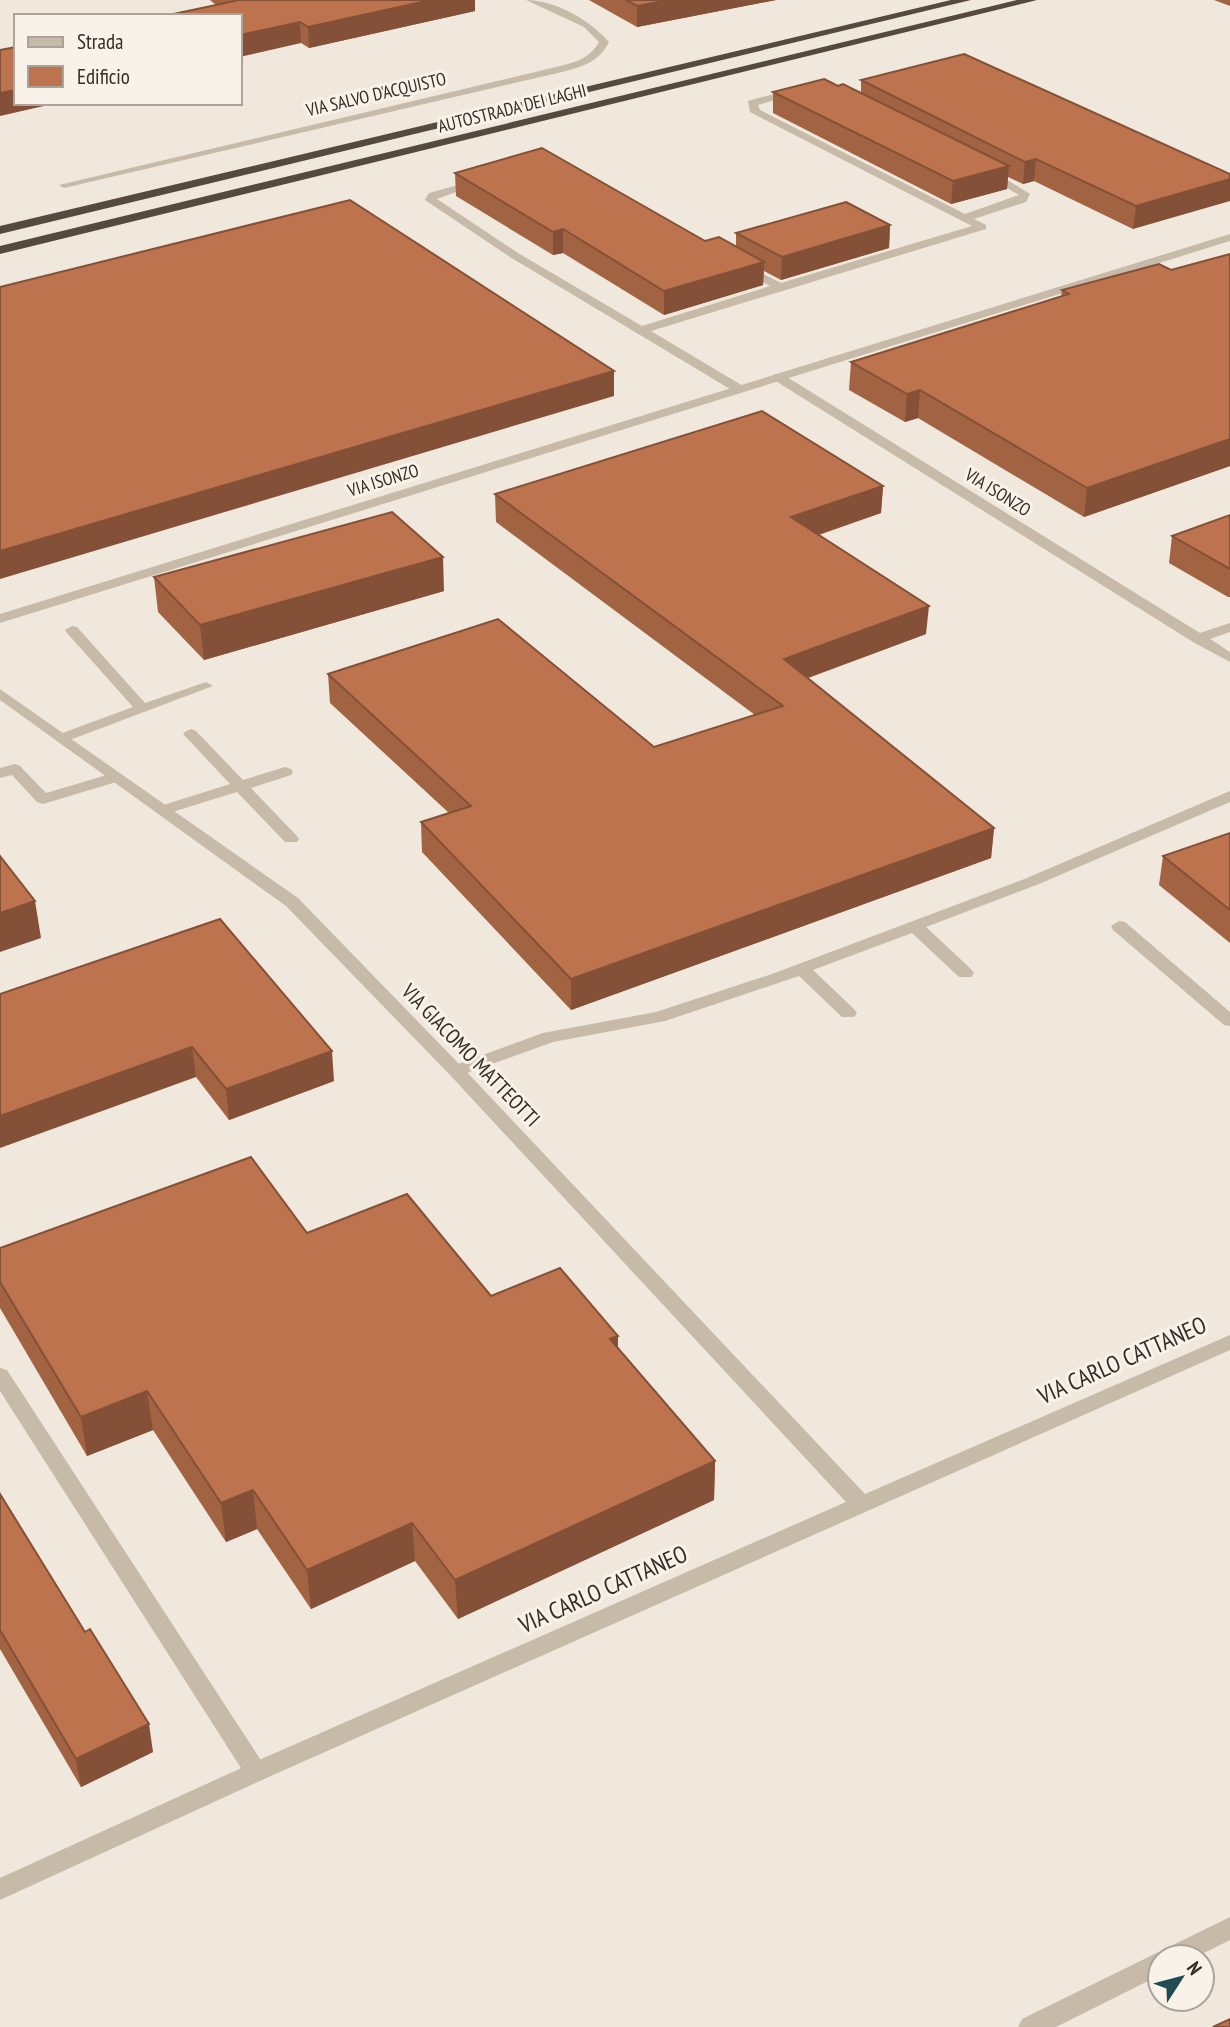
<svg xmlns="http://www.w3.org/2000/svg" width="1230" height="2027" font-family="'PT Sans Narrow',sans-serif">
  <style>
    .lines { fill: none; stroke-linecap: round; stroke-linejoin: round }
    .service { fill: #c7baa9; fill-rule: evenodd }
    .minor { fill: #c7baa9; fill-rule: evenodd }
    .tertiary { fill: #c7baa9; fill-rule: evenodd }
    .motorway { fill: #554940; fill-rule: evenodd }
    .wall { fill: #a26343 }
    .shaded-wall { fill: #845037 }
    .building { fill: #bc734e; stroke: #845037; stroke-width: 2 }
    .labels { text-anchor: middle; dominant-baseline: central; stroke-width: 6; stroke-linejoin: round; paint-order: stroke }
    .far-street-label { font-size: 18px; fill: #352d28; stroke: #f8f2e8 }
    .street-label { font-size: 21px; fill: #352d28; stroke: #f8f2e8 }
    .near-street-label { font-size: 24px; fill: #352d28; stroke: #f8f2e8 }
  </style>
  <rect width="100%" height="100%" fill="#f0e8dc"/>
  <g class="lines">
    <!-- service -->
    <path class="service" d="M526,0C555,0 590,20 609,42C599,62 582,67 562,72L64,188L59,185L556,67C573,63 590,59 599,42L584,27Z
      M795,88L800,91L799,93L758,105L760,110L965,214L1019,195L982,173V169H990L1030,194L1026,202L974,219L986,225V229L651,331L743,386V392H735L510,257L425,200L429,193L480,179V183L437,199L518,253L642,326L770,286L740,270V266H748L781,283L972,226L750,112L748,101Z
      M72,626L77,627L145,703L206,682L213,686L67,741H57L54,738L57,735L133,707L67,633L65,630Z
      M191,729L196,731L243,780L285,767L291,769L293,772L291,775L251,788L297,836L299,839L297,842H285L237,792L169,813H157L155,810L157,807L230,784L186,737L183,734L186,731Z
      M15,764L20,766L46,793L117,772L125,777L123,780L43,804L37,802L12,775L0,778V768Z
      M1230,791V802L1039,884L926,927L971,969L974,973L971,977H959L912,933L813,970L854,1009L857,1013L854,1017H842L799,976L665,1021L553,1042L456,1077L447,1071L450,1067L543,1033L656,1012L772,974L1027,878Z
      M0,1368L7,1370L264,1765L268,1772L264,1779L256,1782L248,1779L0,1391Z"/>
    <!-- minor -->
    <path class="minor" d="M774,374H782L1200,633L1230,623V632L1210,639L1230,652V662L1193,642L774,380Z
      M0,689L298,898L462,1067L865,1494L1230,1335V1350L264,1779L0,1900V1878L248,1765L846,1502L450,1075L286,906L0,700Z
      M1119,921L1125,922L1230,1012V1026L1224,1025L1113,930L1111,926Z
      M1230,1917V1940L1196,1957H1160V1975L1056,2027H1018L1022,2019Z"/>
    <!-- tertiary -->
    <path class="tertiary" d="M1230,234V241L0,623V614Z"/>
    <!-- motorway -->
    <path class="motorway" d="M951,0H971L0,234V226Z
      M1017,0H1037L0,254V246Z"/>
  </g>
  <!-- wall -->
  <path class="wall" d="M210,0H475V11L309,48L301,43L216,5Z
    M589,0H776L637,27Z
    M1214,0H1230V6Z
    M861,80L1230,174L1133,229L1034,181L1023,184L1008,177L1007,189L951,204L773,113V92L838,86L861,93Z
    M455,173L705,241L736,247V233L890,225L889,248L781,280L764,271L763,285L664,315L563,253L553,255L456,196Z
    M1230,254V466L1084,517L918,418L905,422L849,390L851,362L1061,297L1062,290L1171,270Z
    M883,486L881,513L819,535L926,634L808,678L994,828L991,858L571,1010L422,852L421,822L449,813L330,703L328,674L654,747L755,715L496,522L495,494Z
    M1230,515V597H1228L1169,563L1172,536Z
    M154,577L444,591L204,660L158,612Z
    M1230,833V943L1159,885L1163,856Z
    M0,994L334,1081L229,1120L196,1077Z
    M307,1233L491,1296L618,1349L715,1461L714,1500L458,1619L415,1561L311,1609L257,1529L226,1542L153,1430L87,1456L0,1308V1248Z
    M0,1494L153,1752L81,1787L0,1649Z"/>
  <!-- shaded-wall -->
  <path class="shaded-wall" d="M431,0H475V11L309,48L308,27Z
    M670,0H776L637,27V6Z
    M300,22L301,43L240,57V35Z
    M16,90V103H57L0,116V93Z
    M1036,159L1034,181L1023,184L1025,162Z
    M1009,166L1007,189L951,204L953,181Z
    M1230,179V201L1133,229L1136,206Z
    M890,225L889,248L781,280L782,257Z
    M563,229V253L553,255V232Z
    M764,262L763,285L664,315V291Z
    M614,371V396L0,579V551Z
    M920,390L918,418L905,422L907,394Z
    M1230,439V466L1084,517L1087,488Z
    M883,486L881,513L790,544L791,517Z
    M443,557L444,591L204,660L200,625Z
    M929,606L926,634L783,687L784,659Z
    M994,828L991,858L571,1010V979Z
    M35,901L41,938L0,952V913Z
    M192,1047L196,1077L0,1148V1116Z
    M332,1051L334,1081L229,1120L226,1089Z
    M618,1336V1374L610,1339Z
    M147,1391L153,1430L87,1456L81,1417Z
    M715,1461L714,1500L458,1619L455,1580Z
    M253,1490L257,1529L226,1542L221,1503Z
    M412,1523L415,1561L311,1609L307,1570Z
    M149,1724L153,1752L81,1787L76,1759Z"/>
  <!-- building -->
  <path class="building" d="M234,0H431L308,27L300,22L240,35V16H164L235,1Z
    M626,0H670L637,6Z
    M16,47V90L0,93V50Z
    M964,54L1230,174V179L1136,206L1036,159L1025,162L861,80Z
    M824,79L838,86L843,84L1009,166L953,181L773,92Z
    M542,148L705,241L719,237L764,262L664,291L563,229L553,232L455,173Z
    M350,200L614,371L0,551V287Z
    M846,202L890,225L782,257L736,233Z
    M1230,254V439L1087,488L920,390L907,394L851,362L1069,294L1062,290L1159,264L1171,270Z
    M762,411L883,486L791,517L929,606L784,659L994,828L571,979L421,822L471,806L328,674L498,619L654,747L783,706L495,494Z
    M392,512L443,557L200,625L154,577Z
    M1230,515V569L1172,536Z
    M1230,833V910L1163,856Z
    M0,856L35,901L0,913Z
    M220,919L332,1051L226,1089L192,1047L0,1116V994Z
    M251,1157L307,1233L407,1194L491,1296L560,1268L618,1336L610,1339L715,1461L455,1580L412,1523L307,1570L253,1490L221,1503L147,1391L81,1417L0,1282V1248Z
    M0,1494L85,1632L90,1629L149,1724L76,1759L0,1630Z
    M1230,2019V2027H1213Z"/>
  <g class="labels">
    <!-- far-street labels -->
    <g class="far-street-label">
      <text transform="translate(376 94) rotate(-13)">VIA SALVO D'ACQUISTO</text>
      <text transform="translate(512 108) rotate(-14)">AUTOSTRADA DEI LAGHI</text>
      <text transform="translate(383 480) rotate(-17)">VIA ISONZO</text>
      <text transform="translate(998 492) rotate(32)">VIA ISONZO</text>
    </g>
    <!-- street labels -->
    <g class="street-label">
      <text transform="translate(471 1055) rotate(46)">VIA GIACOMO MATTEOTTI</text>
    </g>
    <!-- near-street labels -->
    <g class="near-street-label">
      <text transform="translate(1122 1360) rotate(-24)">VIA CARLO CATTANEO</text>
      <text transform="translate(603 1589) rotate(-24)">VIA CARLO CATTANEO</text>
    </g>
  </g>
  <!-- legend -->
  <rect x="14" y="14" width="228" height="91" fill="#f8f2e8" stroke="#aaa39b" stroke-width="2"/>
  <rect x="28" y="37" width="35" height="10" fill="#c7baa9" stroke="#aaa39b" stroke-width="2"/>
  <text x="77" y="49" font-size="21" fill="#352d28">Strada</text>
  <rect x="28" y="66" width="35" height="21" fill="#bc734e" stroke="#aaa39b" stroke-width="2"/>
  <text x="77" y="84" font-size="21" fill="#352d28">Edificio</text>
  <!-- north arrow -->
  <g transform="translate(1181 1978) rotate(54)"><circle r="33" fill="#f8f2e8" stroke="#aaa39b" stroke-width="2"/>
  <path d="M0-5L12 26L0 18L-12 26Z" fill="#214b53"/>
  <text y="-10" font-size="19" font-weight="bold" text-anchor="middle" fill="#352d28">N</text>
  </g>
</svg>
